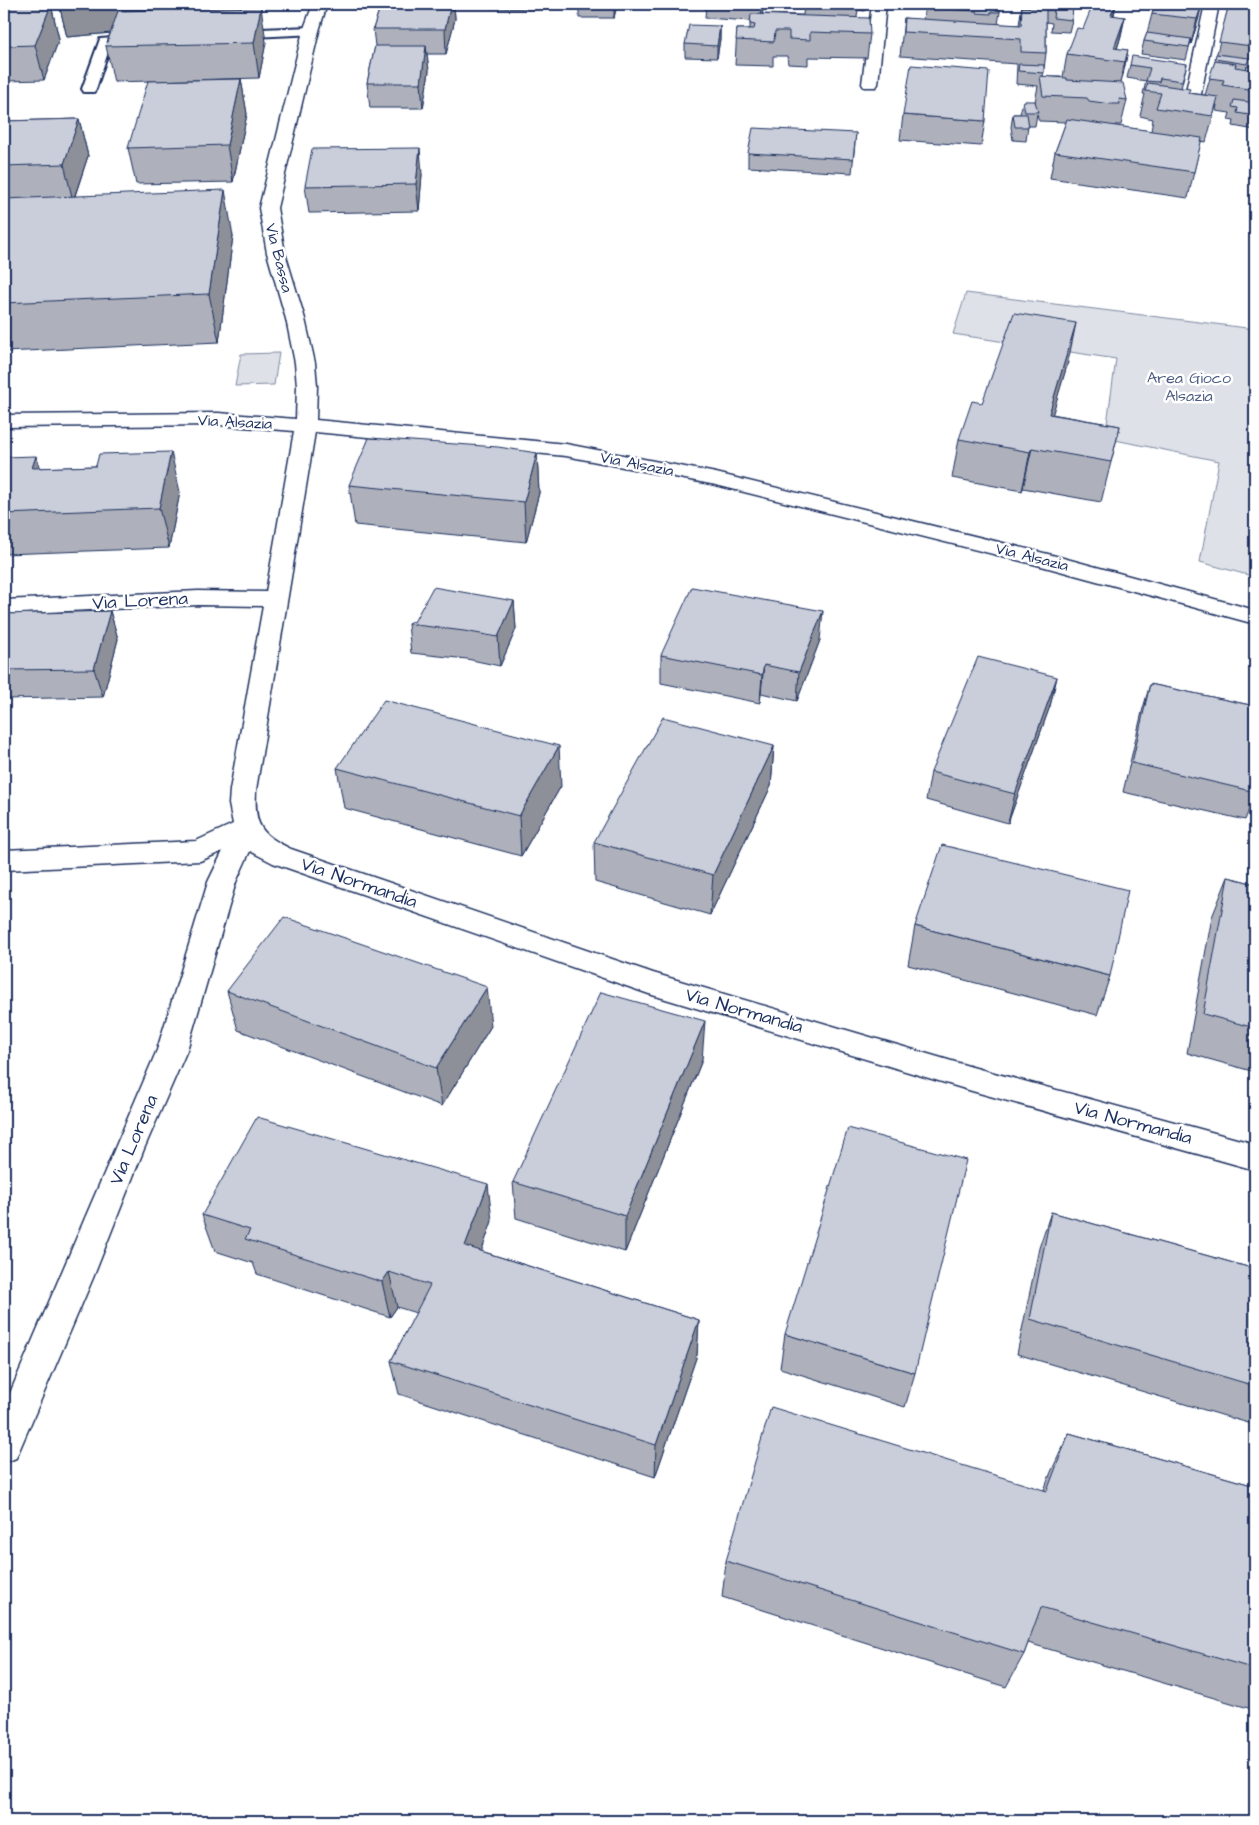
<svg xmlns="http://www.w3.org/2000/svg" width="1259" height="1825" font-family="'Architects Daughter',sans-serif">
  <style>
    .green { fill: #dee1e7; stroke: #7c88a2 }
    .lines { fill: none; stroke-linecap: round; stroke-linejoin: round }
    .lane-casing { stroke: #1b2f5e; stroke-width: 4 }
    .street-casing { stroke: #1b2f5e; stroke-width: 3 }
    .secondary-casing { stroke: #1b2f5e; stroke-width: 3 }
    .lane { fill: #fff; fill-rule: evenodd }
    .street { fill: #fff; fill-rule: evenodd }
    .secondary { fill: #fff; fill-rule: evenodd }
    .wall { fill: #aeb1bb; stroke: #1b2f5e }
    .shaded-wall { fill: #8d9099; stroke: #1b2f5e }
    .building { fill: #caceda; stroke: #1b2f5e }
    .labels { text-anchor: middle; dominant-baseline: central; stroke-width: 5; stroke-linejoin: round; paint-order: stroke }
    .far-street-label { font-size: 16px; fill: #1b2f5e; stroke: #fff }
    .far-park-label { font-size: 16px; fill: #4c5c80; stroke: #fff }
    .street-label { font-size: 19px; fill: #1b2f5e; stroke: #fff }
  </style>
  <rect width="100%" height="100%" fill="#fff"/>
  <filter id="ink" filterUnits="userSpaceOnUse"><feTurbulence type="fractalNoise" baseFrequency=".02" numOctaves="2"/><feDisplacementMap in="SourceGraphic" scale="10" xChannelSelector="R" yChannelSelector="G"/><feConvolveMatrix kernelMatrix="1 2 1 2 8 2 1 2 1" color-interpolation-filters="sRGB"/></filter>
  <g filter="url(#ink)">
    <!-- green -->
    <path class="green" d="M966,293L1255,329V577L1200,562L1219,461L1105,438L1116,359L953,334Z
      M279,353L274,385L235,386L241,354Z"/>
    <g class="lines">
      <!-- lane casing -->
      <g class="lane-casing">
        <path id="lane" d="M311,27L318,31L316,34L232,38L225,34L232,30Z
          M138,36L145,40L143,43L110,46L96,89L94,92H84L82,89L100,39Z"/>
      </g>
      <!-- street casing -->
      <g class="street-casing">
        <path id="street" d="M313,4H327L319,31L277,208L285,253L305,319L315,363L317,386L316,420L566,444L716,473L1052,555L1255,610V624L1045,567L716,485L566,456L315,432L256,790C254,826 260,834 291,849L653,973L972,1067L1255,1144V1170L972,1091L649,994L273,863L250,851L236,882L187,1050L144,1149L93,1278L16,1458L4,1463V1407L157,1050L208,882L223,851L200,861L4,870V850L196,841L233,824L229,804L230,790L263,606L198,605L4,614V600L198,591L266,592L294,431L218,425L4,427V415L218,413L296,419L297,386L295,363L286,319L267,253L259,208L303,31Z
          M872,4H886L878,84L876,87H864L862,84Z
          M1205,4H1219L1198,109L1196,112H1184L1182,109Z"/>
      </g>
      <!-- secondary casing -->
      <g class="secondary-casing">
        <path id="secondary" d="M1237,4H1255V9L1239,7Z"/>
      </g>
      <!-- lane -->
      <use href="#lane" class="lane"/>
      <!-- street -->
      <use href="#street" class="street"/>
      <!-- secondary -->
      <use href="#secondary" class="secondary"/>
    </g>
    <!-- wall -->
    <path class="wall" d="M4,4H43V5H51L59,39L44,80L4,81Z
      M59,4H253L254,8L266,42L259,78L114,82L106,46L110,33L67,37Z
      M381,4H454L455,19L446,54H427L429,71L423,108H370L367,83L375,46L373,29Z
      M489,4H536L534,9L489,8Z
      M579,4H617L614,18H579Z
      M706,4H765L762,14L803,15L804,4H866L865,11L858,10L857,17L870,34L867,58L808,57V65L788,64L787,56H773V66L735,65L737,29H750V21L705,18Z
      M925,4H1000V12L998,24L1019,25L1022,4H1073L1072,20L1069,32L1051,31L1052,23L1046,22V53L1043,77H1063L1067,54L1083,29L1116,4L1114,16L1125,17L1121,36L1117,49L1128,50L1121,83L1127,100L1121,125H1115V126L1151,131L1153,119L1140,116L1145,94H1143L1146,81L1127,78L1130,65L1187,64L1181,88L1189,93L1205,95L1214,65L1229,4L1255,10V67L1247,66L1246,69L1255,70V130L1233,126L1234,121L1228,120L1230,113L1216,111L1217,105H1216L1206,142L1201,141L1188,198L1050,178L1055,152L1066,122L1039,121L1037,114L1035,126H1028L1026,141L1013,140L1011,127L1013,114H1020L1023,101L1035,102L1038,86L1016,84L1017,64L900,56L904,18L923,20Z
      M1152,14L1199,17L1191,44H1190L1186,60L1141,54L1144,41L1147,33Z
      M720,26V39L717,58L685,57V44Z
      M241,79L247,114L233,182L136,184L128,148Z
      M903,115L985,121L981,146L900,140Z
      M79,119L88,156L75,196L233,236L219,342L4,352V121Z
      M856,133L852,173L748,167V153Z
      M422,174L419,211L309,213L305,186Z
      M1068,362L1052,414L1120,426L1101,502L1023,488L1022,491L952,478L959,439L982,403Z
      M537,453L539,493L526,542L355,525L349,485Z
      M4,457L39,468L96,466L180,492L169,548L4,554Z
      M514,601L516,629L500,666L467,659L411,653L408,624L414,622Z
      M110,611L118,639L103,697L4,699V614Z
      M820,640L797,701L761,693L760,703L661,683V655Z
      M1057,677L1050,706L1008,823L926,800L931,772Z
      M1150,684L1255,706V794L1245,820L1123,792L1142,712Z
      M774,746L771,786L710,915L595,882L594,842Z
      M337,768L561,786L521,856L344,808Z
      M1228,877L1255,884V1072L1187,1053L1212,917Z
      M915,926L1110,976L1097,1015L908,965Z
      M227,991L491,1026L442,1106L238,1030Z
      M702,1060L625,1252L516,1218L513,1182Z
      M1051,1212L1255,1269V1425L1017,1354L1039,1248Z
      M202,1215L492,1221L481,1251L699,1320L697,1355L655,1477L399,1394L391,1361L416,1313L397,1307L390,1317L257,1274L253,1263L215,1251Z
      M785,1334L915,1373L905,1407L780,1368Z
      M1069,1433L1255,1486V1710L1028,1643L1024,1654L1006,1687L722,1597L726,1561L1044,1490L1051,1472Z"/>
    <!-- shaded-wall -->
    <path class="shaded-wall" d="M27,4H43L42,6L26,5Z
      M59,4H253L256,20L67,37Z
      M451,4H454L455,19L446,54L445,29Z
      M614,4H617L614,18Z
      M761,4H765L760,22Z
      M1116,4L1111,27V15Z
      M1202,4L1199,17L1191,44L1197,19Z
      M51,5L59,39L44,80L35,45Z
      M261,7L266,42L259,78L254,43Z
      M1125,17L1119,42L1113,60L1114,48Z
      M720,26V39L717,58V46Z
      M426,46L429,71L423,108L421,83Z
      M1128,50L1123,75L1119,87L1125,62Z
      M241,79L247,114L233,182L227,145Z
      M79,119L88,156L73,201L64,164Z
      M420,148L422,174L419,211L416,184Z
      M225,190L233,236L219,342L209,294Z
      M1076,323L1068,362L1042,450L1049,414Z
      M1032,448L1023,488L1022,491L1030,452Z
      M171,452L180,492L169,548L159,508Z
      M537,453L539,493L526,542L524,502Z
      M36,456L48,496L32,468Z
      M514,601L516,629L500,666L498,637Z
      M110,611L118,639L103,697L94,669Z
      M823,611L820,640L797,701L799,672Z
      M764,665L761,693L760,703L762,675Z
      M1057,677L1050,706L1008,823L1015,794Z
      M559,746L561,786L521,856L519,816Z
      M774,746L771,786L710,915L713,875Z
      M487,987L491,1026L442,1106L436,1068Z
      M705,1021L702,1060L625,1252V1216Z
      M488,1184L492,1221L471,1282L465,1246Z
      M389,1272L397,1307L390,1317L382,1282Z
      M699,1320L697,1355L655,1477L656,1445Z"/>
    <!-- building -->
    <path class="building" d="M4,4H27L26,5H51L35,45L4,46Z
      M381,4H451L445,29H373Z
      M579,4H614V6L578,5Z
      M925,4H1000V12H991V14L977,13V11L925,8Z
      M1022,4H1073L1072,20L1053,18L1054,10H1046V8L1022,7Z
      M1093,4H1116L1111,15L1125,17L1114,48L1128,50L1125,62L1067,54L1077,28L1083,29Z
      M1155,4H1202L1197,19L1152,14Z
      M1229,4H1252L1250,9L1255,10V41H1253L1252,46L1219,42Z
      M261,7L254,43L106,46L118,11Z
      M1022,7L1046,8V53L1021,52V39L903,32L904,18L1021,25Z
      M751,14L869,18L870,34L810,32V40L789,39V31H775L774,42L736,40L737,29H754L755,25L750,24Z
      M689,25L720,26L717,46L685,44Z
      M1147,33L1191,39L1189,47L1144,41Z
      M375,46H426L421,83H367Z
      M1216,54L1249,58L1247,64L1215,59Z
      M1132,56L1187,64L1182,81L1160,78L1159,82L1146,81L1150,68L1130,65Z
      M1215,61L1236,64L1235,67L1255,70V90L1222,85L1224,80L1209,78Z
      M1019,64L1044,65V73L1018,71Z
      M911,65L989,71L985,121L903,115Z
      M1040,76L1067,78V80L1123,83L1127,100L1119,99L1120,104H1111L1089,101L1087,98L1043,96Z
      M241,79L227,145L128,148L148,81Z
      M1148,83L1190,89L1188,93L1218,97L1213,116L1156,108L1161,93L1145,91Z
      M1234,100L1255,103V116L1237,113L1238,108L1232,107Z
      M1023,101H1035L1038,112H1025Z
      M1013,114H1027L1029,127H1015Z
      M79,119L64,164L4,166V121Z
      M1067,119L1202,138L1194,172L1055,152Z
      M753,128L856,133L853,159L748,153Z
      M420,148L416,184L305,186L312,149Z
      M225,190L209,294L4,303V199Z
      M1014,313L1076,323L1049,414L1120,426L1111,462L1032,448L1030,452L959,439L972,401L982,403Z
      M369,438L498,447L537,453L524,502L349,485Z
      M171,452L159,508L4,514V457L36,456L32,468L96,466L99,454Z
      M433,587L514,601L498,637L464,631L408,624L411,621L414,622Z
      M692,587L823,611L799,672L764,665L762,675L661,655Z
      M110,611L94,669L4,670V614Z
      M978,657L1057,677L1015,794L931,772Z
      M1150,684L1255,706V792L1132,763Z
      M384,700L559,746L519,816L337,768Z
      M663,717L774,746L713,875L594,842Z
      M942,845L1128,890L1110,976L915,926Z
      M1228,877L1255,884V1028L1203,1014Z
      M284,917L487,987L436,1068L227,991Z
      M601,992L705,1021L625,1216L513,1182Z
      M257,1117L488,1184L465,1246L699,1320L656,1445L391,1361L430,1285L389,1272L382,1282L245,1239L250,1230L202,1215Z
      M848,1128L966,1160L915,1373L785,1334Z
      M1051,1212L1255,1269V1386L1030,1319Z
      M771,1407L1047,1491L1069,1433L1255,1486V1669L1041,1607L1024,1654L726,1561Z"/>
  </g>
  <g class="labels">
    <!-- far-street labels -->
    <g class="far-street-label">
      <text transform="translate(279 258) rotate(76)">Via Bassa</text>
      <text transform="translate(235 422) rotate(3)">Via Alsazia</text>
      <text transform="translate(637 464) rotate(11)">Via Alsazia</text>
      <text transform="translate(1032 557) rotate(14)">Via Alsazia</text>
    </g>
    <!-- far-park labels -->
    <g class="far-park-label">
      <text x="1189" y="378">Area Gioco<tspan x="1189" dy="18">Alsazia</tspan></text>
    </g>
    <!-- street labels -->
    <g class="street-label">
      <text transform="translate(140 601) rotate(-3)">Via Lorena</text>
      <text transform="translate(359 883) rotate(19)">Via Normandia</text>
      <text transform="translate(744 1011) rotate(16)">Via Normandia</text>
      <text transform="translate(1133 1123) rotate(15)">Via Normandia</text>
      <text transform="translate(134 1140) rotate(-67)">Via Lorena</text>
    </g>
  </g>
  <!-- margin -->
  <rect width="1259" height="1825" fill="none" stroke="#fff" stroke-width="20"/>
  <rect x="10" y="10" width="1239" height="1805" fill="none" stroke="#1b2f5e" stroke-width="2" filter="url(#ink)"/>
</svg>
